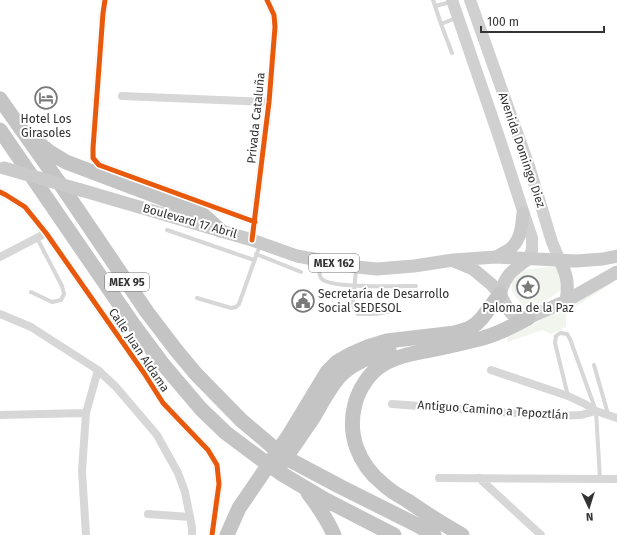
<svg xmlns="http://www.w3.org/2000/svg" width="617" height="535" font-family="'Fira Sans',sans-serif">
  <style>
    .green { fill: #f1f5ed }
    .water { fill: #ddebf3 }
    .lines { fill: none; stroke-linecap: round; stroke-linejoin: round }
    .lane { stroke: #d7d7d7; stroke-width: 4 }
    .street { stroke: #d7d7d7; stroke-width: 8 }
    .secondary { stroke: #d0d0d0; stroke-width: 12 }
    .primary { stroke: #cacaca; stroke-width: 13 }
    .highway { stroke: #c4c4c4; stroke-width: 15 }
    .primary-bridge { stroke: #cacaca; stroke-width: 13 }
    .highway-bridge { stroke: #c4c4c4; stroke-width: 15 }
    .cycleway-casing { stroke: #fff; stroke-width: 8 }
    .cycleway { stroke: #e8590c; stroke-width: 5 }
    .labels { text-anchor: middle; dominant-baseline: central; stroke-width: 4; stroke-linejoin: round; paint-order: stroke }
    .shield { fill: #fff; stroke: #707070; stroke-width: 1 }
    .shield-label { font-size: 11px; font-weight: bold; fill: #333 }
    .street-label { font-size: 12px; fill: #333; stroke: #fff }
    .poi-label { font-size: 12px; fill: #333; stroke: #fff }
  </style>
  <rect width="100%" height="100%" fill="#fff"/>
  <!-- green -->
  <path class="green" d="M555,266L561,270L564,285L560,291L545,301L532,306L523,305L518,300L512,292L511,282L523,270Z
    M613,279L614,282L573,308L566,315V327L551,334L542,330L508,342L506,337L532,325Z"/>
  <!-- water -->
  <path class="water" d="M515 287a12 12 0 1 1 24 0a12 12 0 1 1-24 0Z"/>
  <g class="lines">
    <!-- lane -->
    <path class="lane" d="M433,0L435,6L451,2
      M435,6L441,24
      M452,53L441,24L456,18
      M167,230L254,260
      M256,254L301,272
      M320,263C320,267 318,274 321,278C327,289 402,286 416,286
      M356,270L353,303L354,310L358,314H376L396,310
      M31,292L52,302L61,300L64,294L62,286L37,238
      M197,298L231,308L236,307L239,304L260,245
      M594,365L608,414
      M568,396L555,343L556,336L560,333L567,334L570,339L596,411L600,479"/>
    <!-- street -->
    <path class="street" d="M105,0L103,13L93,148V158L99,165L255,222
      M122,96L269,102
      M0,192L6,195L25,207L46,233L144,373L163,403L208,450L217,465L219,484L212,535
      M252,240L269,102L275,27L274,15L267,0
      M0,257L46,233
      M0,314L31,327L98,370L116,387L157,435L178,473L185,492L190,517L192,528V535
      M491,370L568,396L585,404L596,411
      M392,404L555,416L581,415L596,411L617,418
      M0,415L86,413
      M439,478L617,479
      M479,478L541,535
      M148,514L190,517
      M86,535L82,471L86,413L98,370"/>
    <!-- secondary -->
    <path class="secondary" d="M452,0L500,140L523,211L532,238V250L528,259
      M470,0L529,166L552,242L560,261"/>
    <!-- primary -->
    <path class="primary" d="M81,190L252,240L297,256L357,267L377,269L414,266L453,260L496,257L576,261L603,259L617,256
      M496,257C501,254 508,251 512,247C521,239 522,224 523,213
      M454,261L473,269L491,284L500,294L508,309L512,314L518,317L528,318L566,301L617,272
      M560,261C567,275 569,284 566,301
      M500,294C506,274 512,271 528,259"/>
    <!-- highway -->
    <path class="highway" d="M0,99L63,188L147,312L176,350L196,374L241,420L274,448
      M0,130L133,324L162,363L201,409L226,433L265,462
      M36,141L51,153L66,162L201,213L220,230
      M290,460L341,487L417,525L434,535
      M280,466C291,450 302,434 313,418C322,403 330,386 342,374C355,362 372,356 389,350
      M282,474L324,499L394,535
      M308,493C318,506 327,519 334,535
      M227,535L239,508L289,435L327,372L337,362L351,354L367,347L387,341L455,333L468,329L476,324L482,318L500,294
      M462,535C443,524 425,513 408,501C399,496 390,491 383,484C358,464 347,434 355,404C359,389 369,373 382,365C395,357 410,354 425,351C442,348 459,344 475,340C494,336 511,327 528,318"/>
    <!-- primary-bridge -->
    <path class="primary-bridge" d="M4,168L81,190"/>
    <!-- highway-bridge -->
    <path class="highway-bridge" d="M274,448L290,460
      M265,462L282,474"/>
    <!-- cycleway casing -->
    <g class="cycleway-casing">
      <path id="cycleway" d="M105,0L103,13L93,148V158L99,165L255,222
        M0,192L6,195L25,207L46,233L144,373L163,403L208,450L217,465L219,484L212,535
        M252,240L269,102L275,27L274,15L267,0"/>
    </g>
    <!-- cycleway -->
    <use href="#cycleway" class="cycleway"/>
  </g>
  <!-- icons -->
  <defs>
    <g id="hotel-ring" transform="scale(1.15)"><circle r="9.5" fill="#fff" stroke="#7a7a7a" stroke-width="1.5"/><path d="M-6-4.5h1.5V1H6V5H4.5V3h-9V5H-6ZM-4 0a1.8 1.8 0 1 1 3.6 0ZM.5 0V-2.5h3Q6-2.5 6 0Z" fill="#7a7a7a"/></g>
    <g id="sight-ring" transform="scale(1.15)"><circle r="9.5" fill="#fff" stroke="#7a7a7a" stroke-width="1.5"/><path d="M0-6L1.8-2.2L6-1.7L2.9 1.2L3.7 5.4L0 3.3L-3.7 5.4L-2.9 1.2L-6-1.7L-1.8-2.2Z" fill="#7a7a7a"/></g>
    <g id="civic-ring" transform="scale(1.15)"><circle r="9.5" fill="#fff" stroke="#7a7a7a" stroke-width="1.5"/><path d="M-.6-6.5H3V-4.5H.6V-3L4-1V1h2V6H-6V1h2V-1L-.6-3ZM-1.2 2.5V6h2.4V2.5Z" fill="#7a7a7a"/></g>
  </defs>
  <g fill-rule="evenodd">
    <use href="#hotel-ring" x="46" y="98"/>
    <use href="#sight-ring" x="528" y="287"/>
    <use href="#civic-ring" x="303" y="301"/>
  </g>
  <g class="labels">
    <!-- shield labels -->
    <g class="shield">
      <rect x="309" y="254" width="50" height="18" rx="3"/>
      <rect x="105" y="273" width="44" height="18" rx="3"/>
    </g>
    <g class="shield-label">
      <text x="334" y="263">MEX 162</text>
      <text x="127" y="282">MEX 95</text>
    </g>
    <!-- street labels -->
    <g class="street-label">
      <text transform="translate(256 118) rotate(-84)">Privada Cataluña</text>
      <text transform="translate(522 150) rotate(71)">Avenida Domingo Diez</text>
      <text transform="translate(190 221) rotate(16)">Boulevard 17 Abril</text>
      <text transform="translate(139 350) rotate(56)">Calle Juan Aldama</text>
      <text transform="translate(493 410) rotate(4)">Antiguo Camino a Tepoztlán</text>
    </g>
    <!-- poi labels -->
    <g class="poi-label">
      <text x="46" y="119">Hotel Los<tspan x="46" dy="14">Girasoles</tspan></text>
      <text x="318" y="294" text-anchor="start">Secretaría de Desarrollo<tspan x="318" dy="14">Social SEDESOL</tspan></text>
      <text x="528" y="308">Paloma de la Paz</text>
    </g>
  </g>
  <!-- north arrow -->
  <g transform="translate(589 507) rotate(176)" stroke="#ffffff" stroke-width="3" paint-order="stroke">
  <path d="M0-3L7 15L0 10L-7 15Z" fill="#333333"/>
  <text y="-6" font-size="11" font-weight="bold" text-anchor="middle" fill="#333333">N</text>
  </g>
  <!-- scale -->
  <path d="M481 26v6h123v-6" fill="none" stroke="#333333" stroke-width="2"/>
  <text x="487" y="26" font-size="12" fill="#333333" stroke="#ffffff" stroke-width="3" paint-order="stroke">100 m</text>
</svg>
